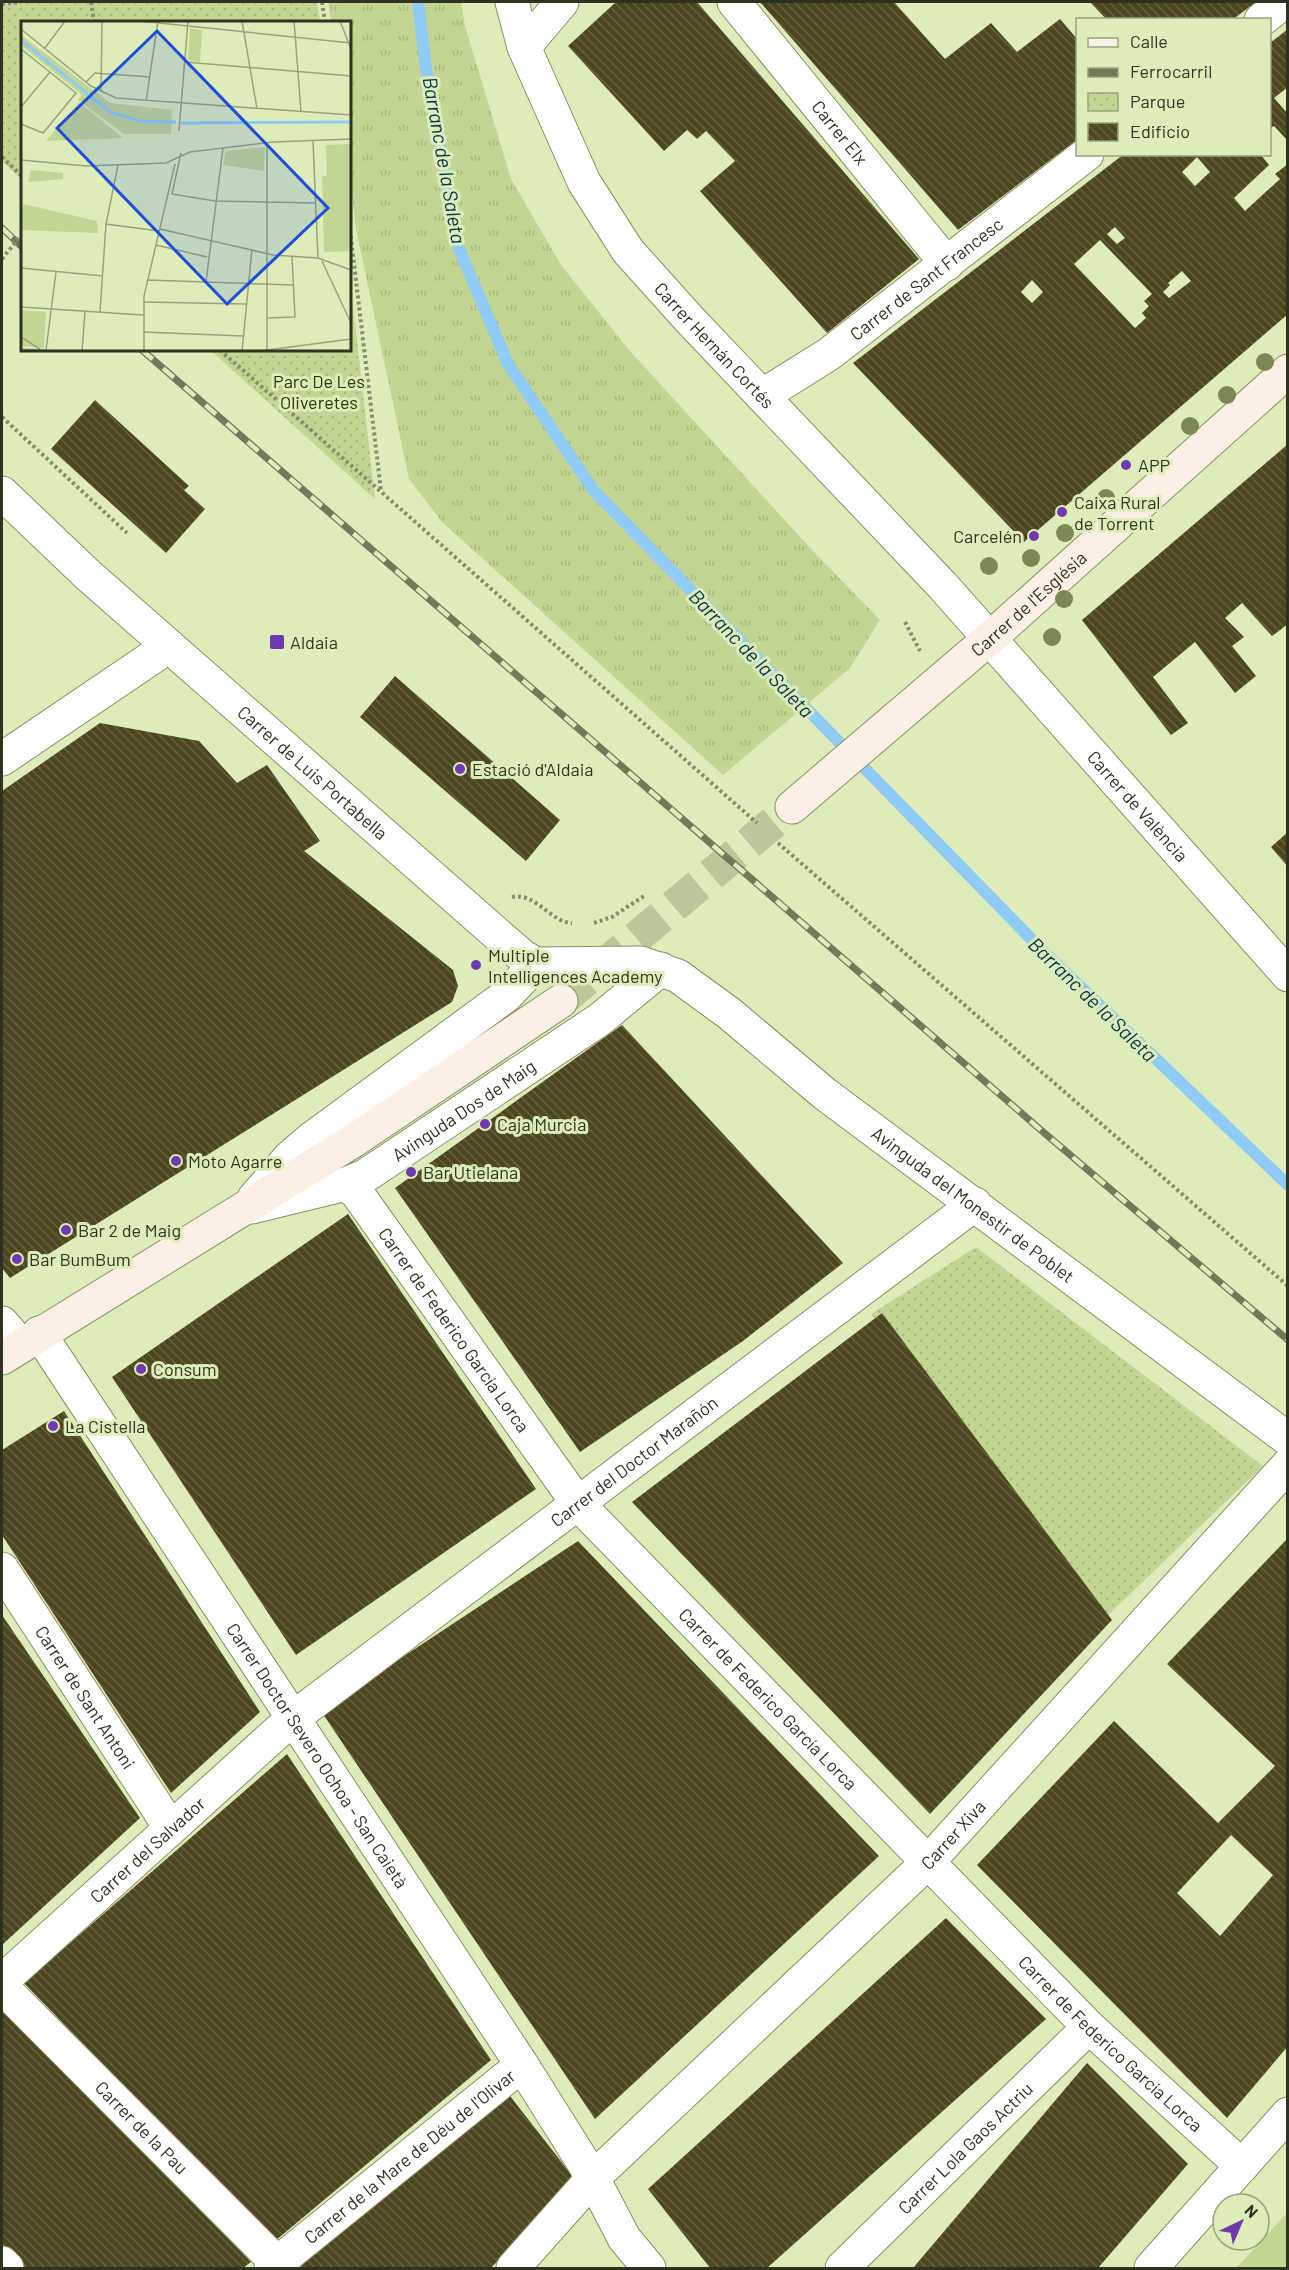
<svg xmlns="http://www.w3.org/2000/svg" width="1289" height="2270" font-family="Barlow,sans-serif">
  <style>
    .grass { fill: url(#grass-tufts) }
    .park { fill: url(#park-dots) }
    .garden { fill: #c3d592 }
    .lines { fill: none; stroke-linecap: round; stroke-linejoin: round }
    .stream { stroke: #8fcbf6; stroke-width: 12 }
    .building { fill: url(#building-back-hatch); fill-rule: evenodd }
    .secondary-tunnel { stroke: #bbc79a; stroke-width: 33; stroke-dasharray: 33 16; stroke-linecap: butt }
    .street-casing { stroke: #859162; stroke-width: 35 }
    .secondary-casing { stroke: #859162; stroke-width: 35 }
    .path { stroke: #848e6b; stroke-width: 4; stroke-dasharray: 3 3; stroke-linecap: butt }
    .street { stroke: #fff; stroke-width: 33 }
    .secondary { stroke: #fcefe5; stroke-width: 33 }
    .rail-casing { stroke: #717959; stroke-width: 7 }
    .rail { stroke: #deecb9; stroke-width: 4.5; stroke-dasharray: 14; stroke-linecap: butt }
    .path-bridge { stroke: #848e6b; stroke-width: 4; stroke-dasharray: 3 3; stroke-linecap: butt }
    .tree { fill: #7c8755 }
    .poi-dot { fill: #6f39b0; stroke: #deecb9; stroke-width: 2 }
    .labels { text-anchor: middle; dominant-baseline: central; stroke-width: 6; stroke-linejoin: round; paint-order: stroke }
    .street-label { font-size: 18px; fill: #2e331f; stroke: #deecb9 }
    .park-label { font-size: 18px; fill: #2b3404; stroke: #deecb9 }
    .poi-label { font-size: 18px; fill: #2e331f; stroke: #deecb9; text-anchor: start }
    .water-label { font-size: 20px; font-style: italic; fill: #00324e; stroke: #deecb9 }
    .inset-river { fill: none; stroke: #8fcbf6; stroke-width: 3 }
    .inset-road { fill: none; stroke: #98a27b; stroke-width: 1.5 }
    .view { fill: #1d4ed8; fill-opacity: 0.15; stroke: #1d4ed8; stroke-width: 3 }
    .inset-edge { fill: none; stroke: #2e331f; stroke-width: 3 }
  </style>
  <defs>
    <pattern id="grass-tufts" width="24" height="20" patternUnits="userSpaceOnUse" patternTransform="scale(1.5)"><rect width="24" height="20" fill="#c3d592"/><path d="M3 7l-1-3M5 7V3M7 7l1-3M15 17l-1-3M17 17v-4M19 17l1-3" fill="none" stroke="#a8b77d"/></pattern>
    <pattern id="park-dots" width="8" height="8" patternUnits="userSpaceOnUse" patternTransform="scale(1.5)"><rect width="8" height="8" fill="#c3d592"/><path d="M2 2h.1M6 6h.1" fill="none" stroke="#a8b77d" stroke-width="1.8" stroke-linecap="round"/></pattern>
    <pattern id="building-back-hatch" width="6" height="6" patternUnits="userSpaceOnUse" patternTransform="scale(1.5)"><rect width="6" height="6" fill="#4d4720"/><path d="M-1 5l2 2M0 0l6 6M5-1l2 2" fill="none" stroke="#64603f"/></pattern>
  </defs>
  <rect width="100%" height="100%" fill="#deecb9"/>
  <!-- grass -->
  <path class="grass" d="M328,2H461L465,26L511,179L561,265L629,350L813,551L880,620L850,668L723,775L442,522L409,479L356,229L350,177V22H331Z"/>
  <!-- park -->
  <path class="park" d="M21,2H317L320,22H22V180L2,161V4Z
    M350,279L375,499L210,350H350Z
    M976,1247L1263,1466L1100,1623L871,1314Z"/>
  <!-- garden -->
  <path class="garden" d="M1287,2213V2268H1236Z"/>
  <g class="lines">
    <!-- stream -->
    <path class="stream" d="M418,2L426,68L457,244L508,364L594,491L1043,951L1288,1185"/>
  </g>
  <!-- building -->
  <path class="building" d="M616,2H697L919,259L827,333L700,191L735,161L706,131L697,139L687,130L664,151L568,46Z
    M760,2H894L945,59L991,23L1017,52L1060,19L1078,40V139L958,230Z
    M1090,2H1256L1232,20H1107Z
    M1288,29V87L1274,98L1288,114V141L1274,126L1270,128V43Z
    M1124,154H1260L1269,165L1234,198L1245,211L1280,179L1275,174L1288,164V314L1024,542L853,363ZM1197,157L1210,172L1195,186L1182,172ZM1115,227L1125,238L1117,244L1107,234ZM1100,240L1152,294L1144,301L1149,306L1142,313L1146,318L1135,328L1074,264ZM1182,271L1191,281L1169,298L1163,292L1170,285L1168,283ZM1032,280L1043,292L1032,303L1021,292Z
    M95,400L189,486L184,490L205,509L166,553L51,449Z
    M1288,444V624L1272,636L1242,603L1225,618L1244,637L1232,646L1256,676L1235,693L1195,642L1153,677L1188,723L1171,735L1082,620Z
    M395,676L560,820L526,861L360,717Z
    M100,723L199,741L237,783L267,765L320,841L304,851L453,970L458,986L452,1002L10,1278L2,1268V791Z
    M1288,832V867L1271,847Z
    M622,1025L843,1263L743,1341L580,1452L395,1188Z
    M348,1214L536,1489L296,1655L112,1377Z
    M882,1313L1112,1620L930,1814L632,1502Z
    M64,1411L260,1712L171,1793L2,1535V1450Z
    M1288,1538V2046L1227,2118L977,1865L1114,1721L1218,1823L1275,1766L1167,1664ZM1231,1835L1273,1875L1220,1936L1177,1893Z
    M578,1541L879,1856L595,2119L321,1711Z
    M2,1615L140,1818L2,1945Z
    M287,1754L491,2060L275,2241L24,1983Z
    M946,1918L1046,2019L767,2268H710L648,2189Z
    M2,2006L251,2262L243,2268H24L2,2245Z
    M1087,2063L1188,2164L1098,2268H913Z
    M506,2091L574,2178L491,2268H303L296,2262Z"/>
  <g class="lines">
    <!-- secondary-tunnel -->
    <path class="secondary-tunnel" d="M561,1001L792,807"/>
    <!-- street casing -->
    <g class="street-casing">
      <g id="street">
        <path id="s1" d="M512,2L524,47L584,182L628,251L690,320L942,585L1288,975"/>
        <path id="s2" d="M734,2L947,264"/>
        <path d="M1261,20L1284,2"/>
        <path d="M524,47L562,2"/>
        <path id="s3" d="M762,396L829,354L1087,154"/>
        <path id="s4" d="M2,493L88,575L522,956L536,964L641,963L678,976L730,1014L825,1094L1288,1439"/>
        <path d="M2,759L169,646"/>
        <path id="s5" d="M346,1184L357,1193L579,1505L1089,2027L1242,2166"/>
        <path d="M254,1198L289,1158L311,1139L507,995L536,964"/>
        <path id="s6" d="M252,1207L346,1184L365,1176L599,1020L661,969"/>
        <path d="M2,1323L21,1345"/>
        <path id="s7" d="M39,1333L522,2065L593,2178L624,2238L649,2268"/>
        <path id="s8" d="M2,1569L170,1827"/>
        <path id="s9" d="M2,1981L293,1718L975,1204"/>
        <path id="s10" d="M2,1987L282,2268"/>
        <path d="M2,2263L7,2268"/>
        <path id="s11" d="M271,2268L522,2065"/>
        <path id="s12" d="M513,2268L593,2178L928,1862L1288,1465"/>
        <path id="s13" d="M842,2268L1089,2027"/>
        <path d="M1151,2268L1288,2114"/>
      </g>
    </g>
    <!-- secondary casing -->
    <g class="secondary-casing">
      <g id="secondary">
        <path id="s14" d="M792,807L989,639L1288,371"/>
        <path d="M2,1358L353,1141L561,1001"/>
      </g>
    </g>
    <!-- path -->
    <path class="path" d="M91,2L94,22
      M322,2L325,22
      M2,4L21,2
      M2,157L22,176
      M350,230L381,491
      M220,350L757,823
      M2,417L127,533
      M905,622L920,651
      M778,843L1288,1286
      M512,897C536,892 550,922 572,923
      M594,923L612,917L644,896"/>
    <!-- street -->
    <use href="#street" class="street"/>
    <!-- secondary -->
    <use href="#secondary" class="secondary"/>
    <!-- rail casing -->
    <g class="rail-casing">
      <path id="rail" d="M2,228L22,247
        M142,350L1042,1131L1288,1340"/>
    </g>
    <!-- rail -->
    <use href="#rail" class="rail"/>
    <!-- path-bridge -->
    <path class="path-bridge" d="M2,259L22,234"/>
  </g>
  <!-- trees -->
  <g class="tree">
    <circle cx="1265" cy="362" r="9"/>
    <circle cx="1227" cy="395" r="9"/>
    <circle cx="1190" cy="426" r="9"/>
    <circle cx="1106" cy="498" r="9"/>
    <circle cx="1065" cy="533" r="9"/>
    <circle cx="1031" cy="558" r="9"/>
    <circle cx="989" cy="566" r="9"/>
    <circle cx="1064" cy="599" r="9"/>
    <circle cx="1052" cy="637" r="9"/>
  </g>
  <!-- markers -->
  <g class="poi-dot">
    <circle cx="1126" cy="465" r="6"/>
    <circle cx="1062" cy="512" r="6"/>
    <circle cx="1034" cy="536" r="6"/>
    <rect x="269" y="634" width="16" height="16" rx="3"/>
    <circle cx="460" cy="769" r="6"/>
    <circle cx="476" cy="965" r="6"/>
    <circle cx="485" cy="1124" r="6"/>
    <circle cx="176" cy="1161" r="6"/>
    <circle cx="411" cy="1172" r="6"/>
    <circle cx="66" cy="1230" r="6"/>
    <circle cx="17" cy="1259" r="6"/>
    <circle cx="141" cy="1369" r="6"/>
    <circle cx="53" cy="1426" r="6"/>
  </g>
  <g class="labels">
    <!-- street labels -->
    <g class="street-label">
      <text stroke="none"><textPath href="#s2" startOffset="168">Carrer Elx</textPath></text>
      <text stroke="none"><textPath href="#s3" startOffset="202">Carrer de Sant Francesc</textPath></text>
      <text stroke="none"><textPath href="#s1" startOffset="404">Carrer Hernán Cortés</textPath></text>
      <text stroke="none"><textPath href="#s14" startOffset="312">Carrer de l'Església</textPath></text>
      <text stroke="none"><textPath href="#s4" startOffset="418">Carrer de Luis Portabella</textPath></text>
      <text stroke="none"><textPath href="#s1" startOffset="1030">Carrer de València</textPath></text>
      <text stroke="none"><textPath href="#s6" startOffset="236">Avinguda Dos de Maig</textPath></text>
      <text stroke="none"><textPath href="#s4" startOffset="1230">Avinguda del Monestir de Poblet</textPath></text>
      <text stroke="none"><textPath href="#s5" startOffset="182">Carrer de Federico García Lorca</textPath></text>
      <text stroke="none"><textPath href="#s9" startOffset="819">Carrer del Doctor Marañón</textPath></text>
      <text stroke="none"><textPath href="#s8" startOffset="153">Carrer de Sant Antoni</textPath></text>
      <text stroke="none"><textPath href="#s5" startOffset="668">Carrer de Federico García Lorca</textPath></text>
      <text stroke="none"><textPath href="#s7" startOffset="506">Carrer Doctor Severo Ochoa - San Caietà</textPath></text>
      <text stroke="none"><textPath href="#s12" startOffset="618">Carrer Xiva</textPath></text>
      <text stroke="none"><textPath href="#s9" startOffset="196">Carrer del Salvador</textPath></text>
      <text stroke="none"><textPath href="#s5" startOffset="1154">Carrer de Federico García Lorca</textPath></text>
      <text stroke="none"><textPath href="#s10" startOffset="198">Carrer de la Pau</textPath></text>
      <text stroke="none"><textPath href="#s13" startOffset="172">Carrer Lola Gaos Actriu</textPath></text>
      <text stroke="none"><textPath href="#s11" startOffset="178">Carrer de la Mare de Déu de l'Olivar</textPath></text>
    </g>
    <!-- park labels -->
    <g class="park-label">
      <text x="319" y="381">Parc De Les<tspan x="319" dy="21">Oliveretes</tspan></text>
    </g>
    <!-- poi labels -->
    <g class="poi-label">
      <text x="1138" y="465">APP</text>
      <text x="1074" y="502">Caixa Rural<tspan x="1074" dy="21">de Torrent</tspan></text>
      <text x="1022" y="536" text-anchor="end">Carcelén</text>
      <text x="290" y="642">Aldaia</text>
      <text x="472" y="769">Estació d'Aldaia</text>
      <text x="488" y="955">Multiple<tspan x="488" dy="21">Intelligences Academy</tspan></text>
      <text x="497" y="1124">Caja Murcia</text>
      <text x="188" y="1161">Moto Agarre</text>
      <text x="423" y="1172">Bar Utielana</text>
      <text x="78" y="1230">Bar 2 de Maig</text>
      <text x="29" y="1259">Bar BumBum</text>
      <text x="153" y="1369">Consum</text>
      <text x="65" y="1426">La Cistella</text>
    </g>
    <!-- water labels -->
    <g class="water-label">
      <text transform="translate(445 160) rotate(80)">Barranc de la Saleta</text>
      <text transform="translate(752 653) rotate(46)">Barranc de la Saleta</text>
      <text transform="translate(1093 999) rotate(44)">Barranc de la Saleta</text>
    </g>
  </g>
  <!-- overview -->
  <g transform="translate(21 21)">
    <rect width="330" height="330" fill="#deecb9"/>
    <path d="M0,14L89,82L151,89L150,113H103L57,79L61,74L0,24Z" fill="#c3d592"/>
    <path d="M169,7L181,9L179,41L167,39ZM58,81L102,117L25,120ZM244,126L243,150L202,144L205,130ZM2,183L76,200L77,212L0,209ZM0,289L25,291L23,327L0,325Z" fill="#c3d592"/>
    <path d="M330,123V230L303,231L301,155H306L305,124ZM10,149L42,152V158L7,161Z" fill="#c3d592"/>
    <path class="inset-river" d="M0,19L89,91L119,100L155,101M160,102L330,101"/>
    <path class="inset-road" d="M119,0L330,22M221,0L236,88M273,0L280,91M319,0L330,28M0,8L70,65L95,77L330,94M24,27L44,0M0,28L55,72L22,112L0,103M164,41L330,55M65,61L74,52L129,56M80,71L81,0M125,80L137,0M0,86L29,51M158,110L167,0M292,120L297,237M246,122V329M0,139L65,145L145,142L169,131L252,121L330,118M151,173L194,180L295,182M151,173L160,132M85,203L138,210M139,208L252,234L297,237L330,249M135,224L186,236M301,240L330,302M0,247L82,255M126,259L273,264M185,261L202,127M123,281L225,283M0,286L122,294M79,291L85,203L97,144M247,297L274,296L271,236M122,311L222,315M0,316L20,329L43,330M0,328L19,329M25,329L35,251M61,330L64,290M123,330V275L154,143M221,330L231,228M239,330L330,318"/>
    <path class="view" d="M136,10L307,187L206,283L36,107Z"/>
    <rect width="330" height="330" class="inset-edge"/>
  </g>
  <!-- border -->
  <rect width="1289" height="2270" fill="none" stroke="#2e331f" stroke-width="6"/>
  <!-- legend -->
  <rect x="1076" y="18" width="195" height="138" fill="#deecb9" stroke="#98a27b" stroke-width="1.5"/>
  <rect x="1088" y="38" width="30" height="9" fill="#fcefe5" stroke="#98a27b" stroke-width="1.5"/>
  <text x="1130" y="48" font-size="18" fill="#2e331f">Calle</text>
  <rect x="1088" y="68" width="30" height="9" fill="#717959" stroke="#98a27b" stroke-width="1.5"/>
  <text x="1130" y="78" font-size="18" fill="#2e331f">Ferrocarril</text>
  <rect x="1088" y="93" width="30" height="18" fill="url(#park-dots)" stroke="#98a27b" stroke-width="1.5"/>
  <text x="1130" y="108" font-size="18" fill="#2e331f">Parque</text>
  <rect x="1088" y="123" width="30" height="18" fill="url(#building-back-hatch)" stroke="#98a27b" stroke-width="1.5"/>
  <text x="1130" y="138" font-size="18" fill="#2e331f">Edificio</text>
  <!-- north arrow -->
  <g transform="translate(1241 2222) rotate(44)"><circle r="28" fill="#deecb9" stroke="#98a27b" stroke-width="1.5"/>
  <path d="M0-4.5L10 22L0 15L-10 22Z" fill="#6f39b0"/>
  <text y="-9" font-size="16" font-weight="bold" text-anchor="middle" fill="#2e331f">N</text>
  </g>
</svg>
